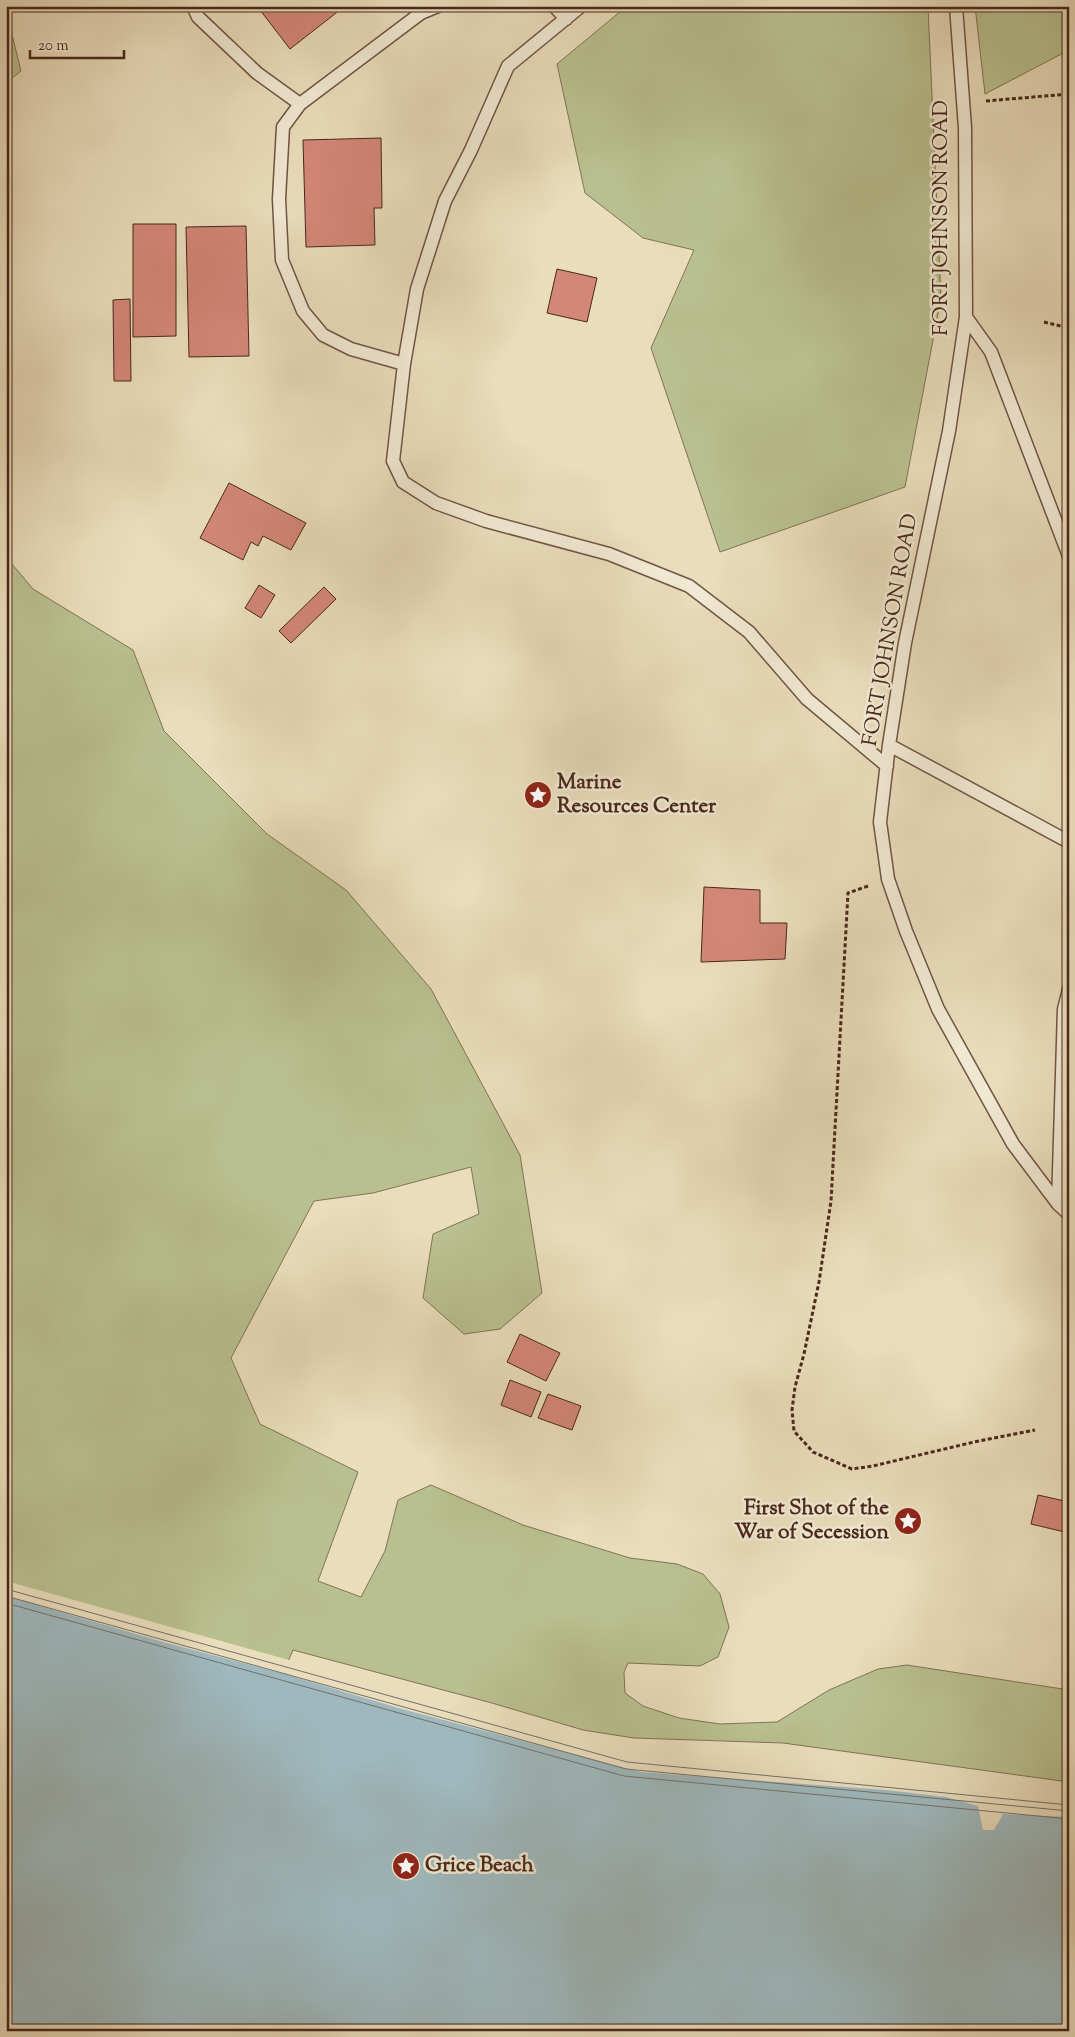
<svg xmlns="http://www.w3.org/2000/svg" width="1075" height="2037" font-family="'Sorts Mill Goudy',serif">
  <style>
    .green { fill: #b9c08f; stroke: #807454 }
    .water { fill: #9eb8bd; stroke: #7c7e7c }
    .pier { fill: #eaddbc }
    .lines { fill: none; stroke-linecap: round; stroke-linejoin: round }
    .shore { stroke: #73706c; stroke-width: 1 }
    .building { fill: #d38778; stroke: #48281a }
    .service-casing { stroke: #705542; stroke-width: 15 }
    .path { stroke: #48281a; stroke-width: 3; stroke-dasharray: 4 2.5; stroke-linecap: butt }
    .service { stroke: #f1e9d3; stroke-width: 12 }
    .labels { text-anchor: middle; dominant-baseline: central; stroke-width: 5; stroke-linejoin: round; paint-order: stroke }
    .street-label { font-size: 21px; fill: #48281a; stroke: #f1e9d3 }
    .poi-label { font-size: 21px; font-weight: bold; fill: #48281a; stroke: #f1e9d3; text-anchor: start }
  </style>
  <rect width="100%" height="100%" fill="#eaddbc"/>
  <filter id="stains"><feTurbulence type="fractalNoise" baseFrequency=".004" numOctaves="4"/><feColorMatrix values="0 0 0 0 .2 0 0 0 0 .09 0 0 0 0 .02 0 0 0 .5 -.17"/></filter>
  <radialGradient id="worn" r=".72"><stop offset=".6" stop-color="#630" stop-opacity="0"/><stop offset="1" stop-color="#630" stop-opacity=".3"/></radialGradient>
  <!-- green -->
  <path class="green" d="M627,6H928L941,298L905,487L720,552L651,348L694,250L643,238L585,193L557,64Z
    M975,6H1069V50L985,94Z
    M6,10L21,71L6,83Z
    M6,557L33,589L133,650L164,731L267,834L346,890L431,989L520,1155L542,1293L500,1329L464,1334L423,1298L433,1234L479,1214L471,1167L373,1193L314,1201L231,1358L260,1424L358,1472L318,1581L361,1597L385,1551L398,1500L431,1485L523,1525L630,1558L677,1564L703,1574L720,1594L729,1627L718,1657L700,1666L628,1663L624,1672L625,1693L643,1706L679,1718L720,1724L777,1722L829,1690L878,1669L907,1665L1069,1690V1782L783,1743L634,1738L583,1730L492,1703L293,1650L287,1664L6,1584Z"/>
  <!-- water -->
  <path class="water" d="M6,1584L628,1758L1069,1800V2031H6Z"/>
  <!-- pier -->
  <path class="pier" d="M6,1581L629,1755L1069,1798V1817L1003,1814L994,1830H983L978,1806L946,1797L886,1790L641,1772L402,1709L281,1673L167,1643L6,1596Z"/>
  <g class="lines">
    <!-- shore -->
    <path class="shore" d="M6,1589L627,1762L1069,1805
      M6,1596L626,1769L1069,1811
      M6,1603L624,1776L1069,1819"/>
  </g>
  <!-- building -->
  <path class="building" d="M257,6H345L290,49Z
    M381,138L382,208H374L375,245L306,247L303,140Z
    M133,224H176V336L133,337Z
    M246,226L249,356L189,357L186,227Z
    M557,269L597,278L587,322L547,313Z
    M130,299L131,381H114L113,300Z
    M229,483L306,523L291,550L263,536L258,546L251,542L243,560L200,538Z
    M259,585L275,595L261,618L245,608Z
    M324,587L336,599L291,643L279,631Z
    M704,887L760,890V923H787L785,959L701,962Z
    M520,1334L560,1353L546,1381L507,1362Z
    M510,1380L541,1392L531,1417L501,1405Z
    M548,1394L581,1406L572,1430L538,1418Z
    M1038,1495L1069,1502V1533L1031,1524Z"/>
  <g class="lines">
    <!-- service casing -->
    <g class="service-casing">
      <path id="service" d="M193,6L198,17L257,73L300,104L421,13L438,6
        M554,6L566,19
        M581,6L508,66L471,150L445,201L417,289L404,364L393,461L403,482L436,503L486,521L609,554L689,586L749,632L807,699L887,766
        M956,6L965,128L966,317L949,431L905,643L889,745L880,822L888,879L906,931L938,1009L1013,1144L1058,1204L1069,1214
        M300,104L283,127L279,199L282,260L303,311L323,335L351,349L404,364
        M966,317L991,352L1069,556
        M889,745L1069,842
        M1058,1204L1064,1009L1069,989"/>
    </g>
    <!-- path -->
    <path class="path" d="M986,101L1069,94
      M1044,322L1069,328
      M868,886L848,893L831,1201L819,1282L804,1354L795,1387L792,1410L794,1431L813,1452L852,1469L873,1466L974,1442L1035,1430"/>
    <!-- service -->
    <use href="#service" class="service"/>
  </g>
  <!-- icons -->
  <defs>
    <g id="sight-disc" transform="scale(1.4375)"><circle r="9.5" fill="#8f2418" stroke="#f1e9d3"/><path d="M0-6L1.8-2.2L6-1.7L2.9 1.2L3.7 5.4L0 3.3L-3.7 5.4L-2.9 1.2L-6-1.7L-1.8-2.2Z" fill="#fff"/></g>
  </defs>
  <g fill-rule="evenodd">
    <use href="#sight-disc" x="538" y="795"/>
    <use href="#sight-disc" x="908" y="1521"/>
    <use href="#sight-disc" x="406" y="1866"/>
  </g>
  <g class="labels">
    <!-- street labels -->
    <g class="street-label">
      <text transform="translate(942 218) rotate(-90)">FORT JOHNSON ROAD</text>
      <text transform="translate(891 630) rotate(-80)">FORT JOHNSON ROAD</text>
    </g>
    <!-- poi labels -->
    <g class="poi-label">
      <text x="557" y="783">Marine<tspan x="557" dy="24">Resources Center</tspan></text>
      <text x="889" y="1509" text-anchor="end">First Shot of the<tspan x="889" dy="24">War of Secession</tspan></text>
      <text x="425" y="1866">Grice Beach</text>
    </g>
  </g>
  <!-- margin -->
  <rect width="1075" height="2037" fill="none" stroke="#eaddbc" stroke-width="25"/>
  <rect x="8" y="8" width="1060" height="2022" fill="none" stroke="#48281a" stroke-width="2.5"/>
  <rect x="12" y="12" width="1050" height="2012" fill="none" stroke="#48281a"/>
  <!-- scale -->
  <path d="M30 50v8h94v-8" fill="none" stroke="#48281a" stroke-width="2.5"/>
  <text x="38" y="50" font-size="15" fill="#48281a" stroke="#f1e9d3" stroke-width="4" paint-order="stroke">20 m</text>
  <rect width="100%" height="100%" filter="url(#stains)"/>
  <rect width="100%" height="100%" fill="url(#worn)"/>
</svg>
